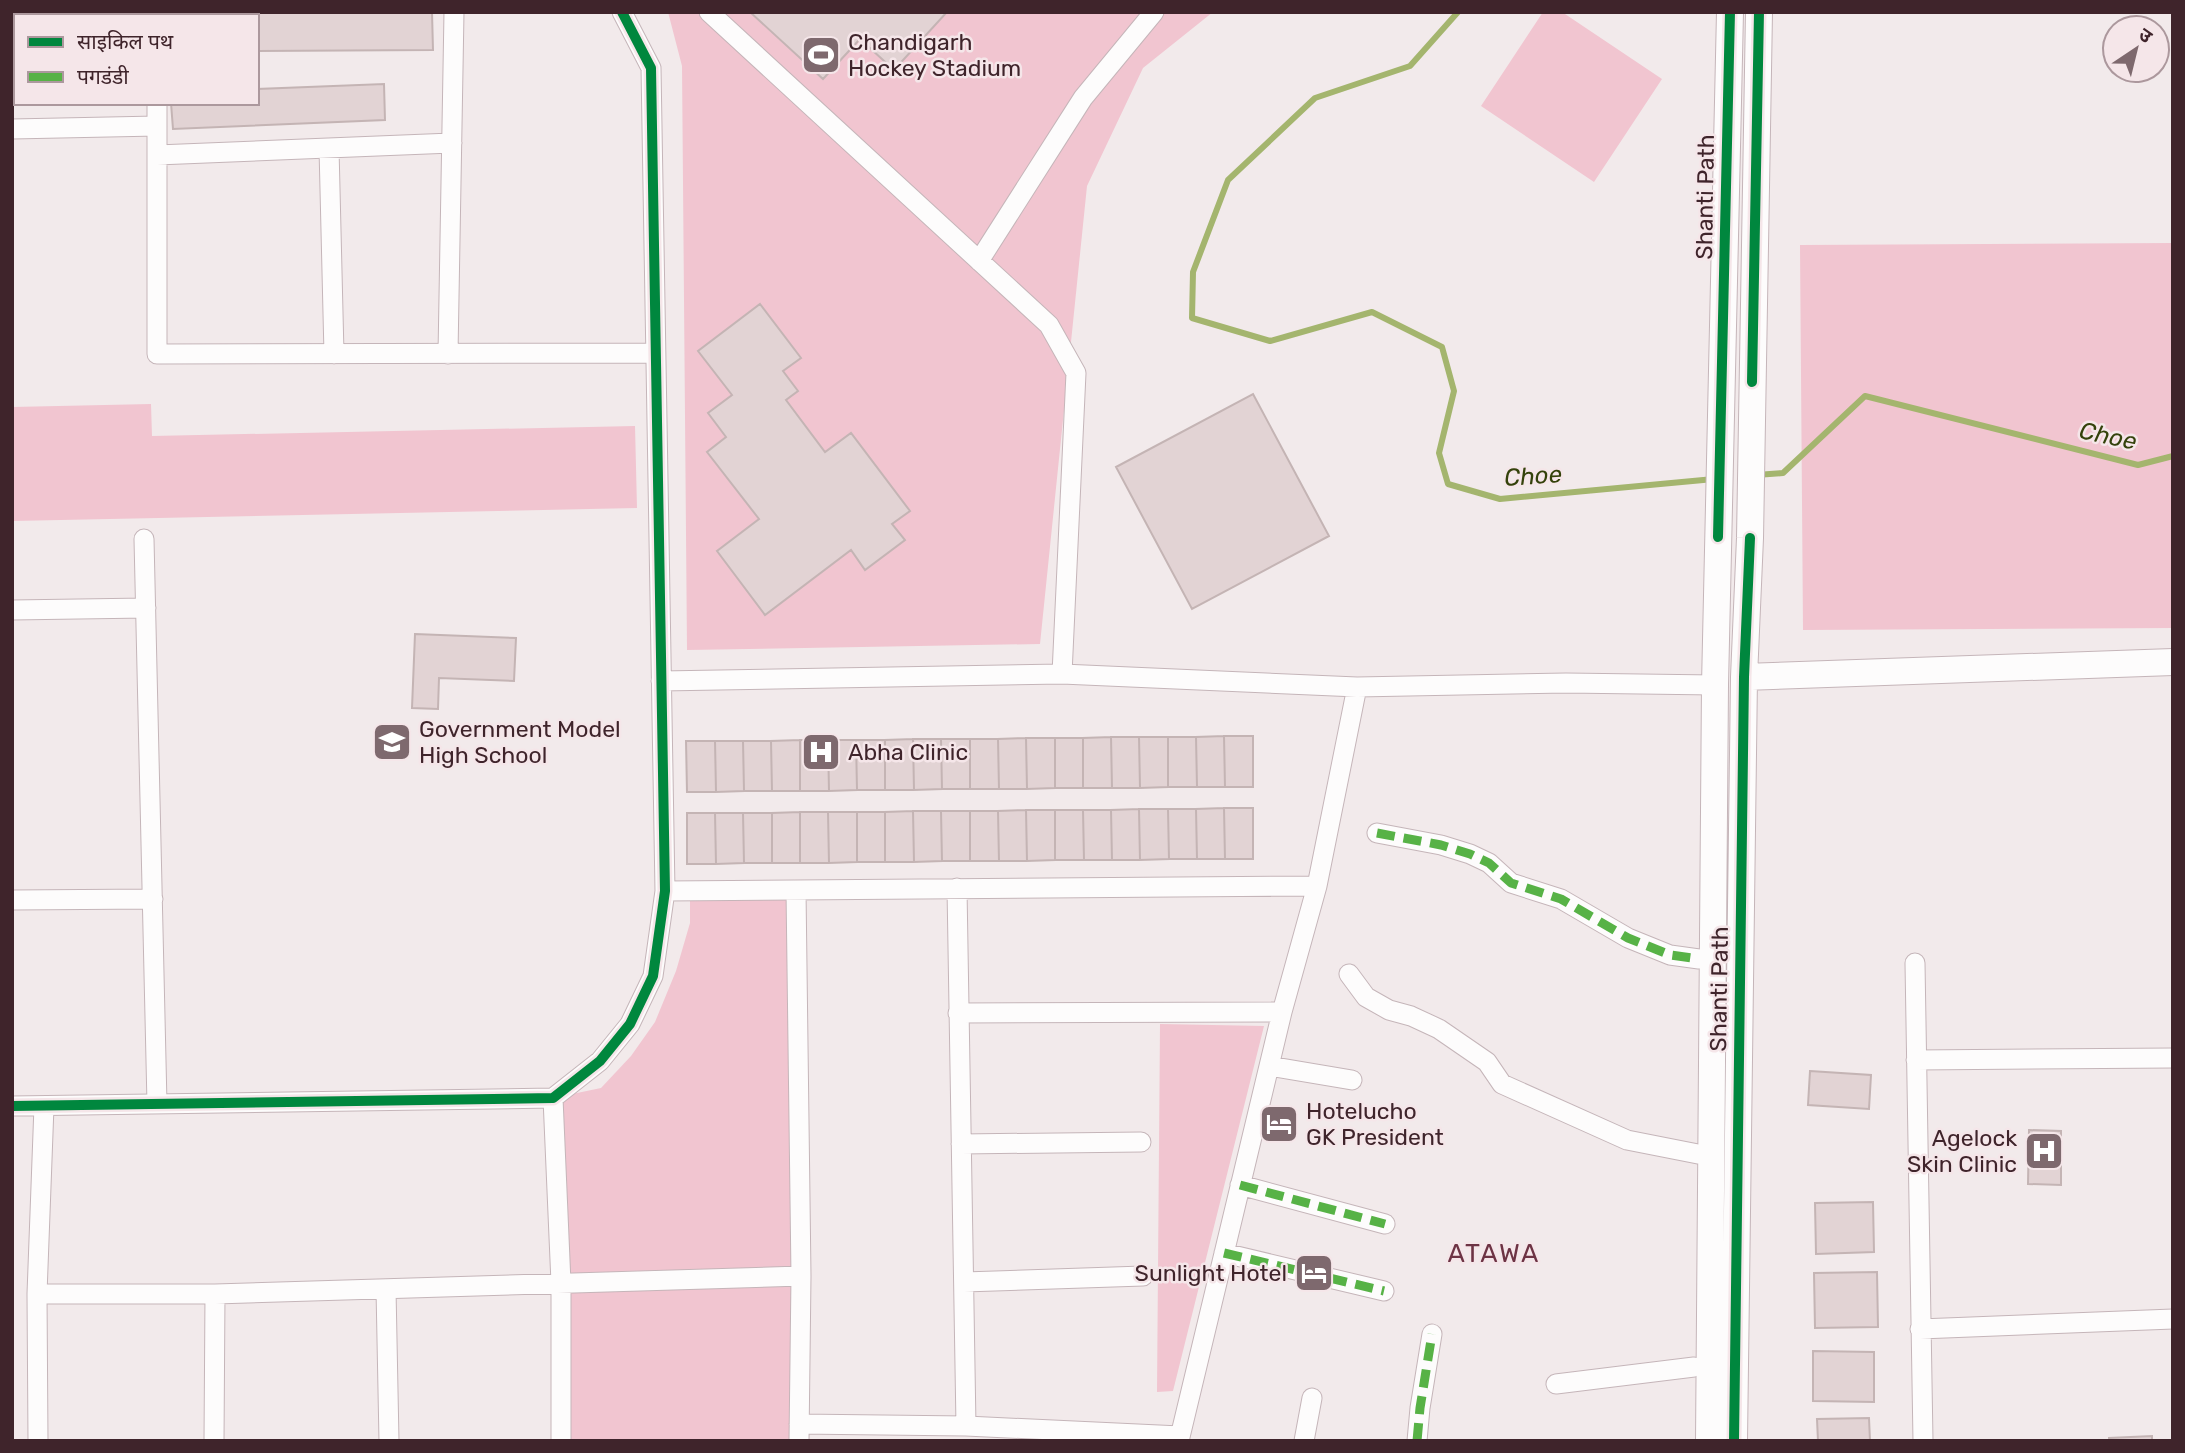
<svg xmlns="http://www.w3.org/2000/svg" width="2185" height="1453" font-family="Rubik,'Noto Sans Devanagari',sans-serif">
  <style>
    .green { fill: #f1c5d0 }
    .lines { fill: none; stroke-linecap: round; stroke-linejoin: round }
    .stream { stroke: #a4b56e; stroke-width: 6 }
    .building { fill: #e2d3d4; stroke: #c4b4b4; stroke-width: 2 }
    .street-casing { stroke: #c5b5b9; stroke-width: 21 }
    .secondary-casing { stroke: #c5b5b9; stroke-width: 28 }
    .street { stroke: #fdfcfc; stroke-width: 19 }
    .secondary { stroke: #fdfcfc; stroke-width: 26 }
    .quiet { stroke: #57b246; stroke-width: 9; stroke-dasharray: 18 9; stroke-linecap: butt }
    .cycleway-casing { stroke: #f5e6e9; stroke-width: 15 }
    .cycleway { stroke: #00873e; stroke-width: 10 }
    .labels { text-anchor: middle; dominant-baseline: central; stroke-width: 5; stroke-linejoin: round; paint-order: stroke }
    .poi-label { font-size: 23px; fill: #3f242b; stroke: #f5e6e9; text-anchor: start }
    .street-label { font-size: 23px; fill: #3f242b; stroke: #f5e6e9 }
    .water-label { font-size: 24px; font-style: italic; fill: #34420b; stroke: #f5e6e9 }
    .quarter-label { font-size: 26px; letter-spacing: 2px; fill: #6d3344; stroke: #f5e6e9 }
  </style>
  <rect width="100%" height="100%" fill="#f2eaeb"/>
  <!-- green -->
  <path class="green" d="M668,12H1213L1143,68L1087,186L1040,644L687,650L682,66Z
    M1543,12H1562L1662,79L1594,182L1481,106Z
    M2173,243V628L1803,630L1800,245Z
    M151,404L152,436L635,426L637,508L12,521V407Z
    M796,890L801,1441H561L553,1098L601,1088L631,1056L655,1022L676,971L690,923V891Z
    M1160,1024L1264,1026L1173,1391L1157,1392Z"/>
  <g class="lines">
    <!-- stream -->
    <path class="stream" d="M1458,12L1410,66L1315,98L1228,180L1193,272L1192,318L1270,341L1372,312L1442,347L1454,391L1439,453L1448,484L1500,499L1714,479
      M1756,475L1783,473L1865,396L2138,465L2173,456"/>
  </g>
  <!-- building -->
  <path class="building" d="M12,12H127V16H16V45H12Z
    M170,12H432L433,50L257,51V16H170Z
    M750,12H947L894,70L860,39L823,79Z
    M384,84L385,120L173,129L171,103H257V89Z
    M760,304L801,358L783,371L798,391L786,400L825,452L851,433L910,511L892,524L905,540L865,570L851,550L765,615L717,551L759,519L707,452L726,437L708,413L732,395L698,351Z
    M1253,394L1329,536L1192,609L1116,467Z
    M415,634L516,638L514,681L439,678L438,709L412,708Z
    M1224,736L1225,787H1197L1196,737Z
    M1224,736H1253V787H1225Z
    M1111,737L1112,788H1083V738Z
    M1111,737H1139L1140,788H1112Z
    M1139,737H1168V787L1140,788Z
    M1168,737H1196L1197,787H1168Z
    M1026,738L1027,789H999L998,739Z
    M1026,738H1055V788L1027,789Z
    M1055,738H1083V788H1055Z
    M913,739L914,790H885V740Z
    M913,739H941L942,789L914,790Z
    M941,739H970V789H942Z
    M970,739H998L999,789H970Z
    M800,740V791H772L771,741Z
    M800,740H828L829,791H800Z
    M828,740H856L857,790L829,791Z
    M856,740H885V790H857Z
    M686,741H715L716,792H687Z
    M715,741H743L744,791L716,792Z
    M743,741H771L772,791H744Z
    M1224,808L1225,859H1197L1196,809Z
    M1224,808H1253V859H1225Z
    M1139,809H1168L1169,859L1140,860Z
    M1139,809L1140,860H1112L1111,810Z
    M1168,809H1196L1197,859H1169Z
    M1026,810L1027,861H999L998,811Z
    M1026,810H1055V860L1027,861Z
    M1055,810H1083L1084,860H1055Z
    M1083,810H1111L1112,860H1084Z
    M913,811L914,862H885V812Z
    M913,811H941L942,861L914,862Z
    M941,811H970V861H942Z
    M970,811H998L999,861H970Z
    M800,812V863H772V813Z
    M800,812H828L829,863H800Z
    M828,812H857V862L829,863Z
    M857,812H885V862H857Z
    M687,813H715L716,864H687Z
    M715,813H743L744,863L716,864Z
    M743,813H772V863H744Z
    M1810,1071L1871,1075L1869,1109L1808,1105Z
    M2029,1130L2061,1131V1185L2028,1184Z
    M1873,1202L1874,1252L1816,1254L1815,1203Z
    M1877,1272L1878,1327L1815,1328L1814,1273Z
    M1813,1351L1874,1352V1402L1813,1401Z
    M1869,1418L1870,1441H1818L1817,1419Z
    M2152,1436V1441H2109V1438Z"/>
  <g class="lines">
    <!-- street casing -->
    <g class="street-casing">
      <path id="street" d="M156,12V16
        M709,12L1049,325L1076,373L1062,674
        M157,103V354L655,353
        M12,129L157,126
        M329,148L334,354
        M157,155L452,143
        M979,261L1083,98L1154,12
        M448,354L454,12
        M144,539L157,1104
        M12,610L146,608
        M661,681L1062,674L1357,687L1566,683L1715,685
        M1377,833L1441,845L1470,854L1489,863L1511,883L1561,899L1628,938L1670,955L1699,959
        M957,888L966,1426
        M796,890L801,1276L799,1441
        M665,891L1317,886
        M12,900L153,899
        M1915,963L1923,1441
        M1349,974L1366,997L1389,1010L1411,1016L1439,1029L1487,1062L1502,1084L1627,1140L1698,1154
        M958,1013L1282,1012
        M1916,1060L2173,1058
        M1269,1066L1352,1080
        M553,1098L561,1283V1441
        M12,1106L553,1098L600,1061L630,1024L653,976L665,891L651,68L622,12
        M961,1144L1141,1142
        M1240,1185L1385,1224
        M1224,1253L1384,1291
        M964,1282L1143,1276
        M386,1289L389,1441
        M37,1294H215L801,1276
        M1920,1329L2173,1319
        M1556,1384L1694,1367
        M799,1424L966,1426L1180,1436
        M38,1441L37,1294L44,1106
        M214,1441L215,1294
        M1179,1441L1282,1012L1317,886L1357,687
        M1304,1441L1312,1398
        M1417,1441L1420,1408L1432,1334"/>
    </g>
    <!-- secondary casing -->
    <g class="secondary-casing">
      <path id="secondary" d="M1744,677L2173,662
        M1709,1441L1715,685L1730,12
        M1734,1441L1744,677L1750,538L1759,12"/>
    </g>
    <!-- street -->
    <use href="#street" class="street"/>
    <!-- secondary -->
    <use href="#secondary" class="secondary"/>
    <!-- quiet -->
    <path class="quiet" d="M1377,833L1441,845L1470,854L1489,863L1511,883L1561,899L1628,938L1670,955L1699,959
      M1240,1185L1385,1224
      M1224,1253L1384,1291
      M1417,1441L1420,1408L1432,1334"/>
    <!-- cycleway casing -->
    <g class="cycleway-casing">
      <path id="cycleway" d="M1752,382L1759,12
        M1718,537L1730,12
        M12,1106L553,1098L600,1061L630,1024L653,976L665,891L651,68L622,12
        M1734,1441L1744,677L1750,538"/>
    </g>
    <!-- cycleway -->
    <use href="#cycleway" class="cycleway"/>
  </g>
  <!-- icons -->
  <defs>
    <g id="stadium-square" transform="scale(2.0125)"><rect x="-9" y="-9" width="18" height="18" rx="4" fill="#7e696e" stroke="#f5e6e9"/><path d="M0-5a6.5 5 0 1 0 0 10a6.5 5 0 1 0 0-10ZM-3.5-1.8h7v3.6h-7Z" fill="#fff"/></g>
    <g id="school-square" transform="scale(2.0125)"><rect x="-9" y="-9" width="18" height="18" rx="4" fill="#7e696e" stroke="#f5e6e9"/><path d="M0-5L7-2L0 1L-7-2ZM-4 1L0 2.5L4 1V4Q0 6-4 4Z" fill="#fff"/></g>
    <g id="hospital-square" transform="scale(2.0125)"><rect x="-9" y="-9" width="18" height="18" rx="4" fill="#7e696e" stroke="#f5e6e9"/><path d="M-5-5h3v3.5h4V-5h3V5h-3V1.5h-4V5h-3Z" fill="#fff"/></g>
    <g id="hotel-square" transform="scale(2.0125)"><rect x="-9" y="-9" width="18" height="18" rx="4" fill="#7e696e" stroke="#f5e6e9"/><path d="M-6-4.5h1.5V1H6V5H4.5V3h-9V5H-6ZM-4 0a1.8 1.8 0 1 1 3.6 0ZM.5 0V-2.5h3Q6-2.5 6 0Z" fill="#fff"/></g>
  </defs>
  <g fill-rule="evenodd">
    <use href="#stadium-square" x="821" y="55"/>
    <use href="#school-square" x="392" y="742"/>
    <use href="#hospital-square" x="821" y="752"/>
    <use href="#hotel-square" x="1279" y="1124"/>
    <use href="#hospital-square" x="2044" y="1151"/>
    <use href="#hotel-square" x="1314" y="1273"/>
  </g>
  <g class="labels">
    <!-- poi labels -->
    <g class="poi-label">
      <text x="848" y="42">Chandigarh<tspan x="848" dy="26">Hockey Stadium</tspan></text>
      <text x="419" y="729">Government Model<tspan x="419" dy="26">High School</tspan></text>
      <text x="848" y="752">Abha Clinic</text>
      <text x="1306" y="1111">Hotelucho<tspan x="1306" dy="26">GK President</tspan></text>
      <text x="2017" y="1138" text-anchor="end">Agelock<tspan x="2017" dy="26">Skin Clinic</tspan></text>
      <text x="1287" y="1273" text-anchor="end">Sunlight Hotel</text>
    </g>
    <!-- street labels -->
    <g class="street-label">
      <text transform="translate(1705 197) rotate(-89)">Shanti Path</text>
      <text transform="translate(1719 989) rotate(-89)">Shanti Path</text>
    </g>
    <!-- water labels -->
    <g class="water-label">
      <text transform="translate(2108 436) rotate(12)">Choe</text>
      <text transform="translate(1533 476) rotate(-4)">Choe</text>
    </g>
    <!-- quarter labels -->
    <g class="quarter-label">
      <text x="1494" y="1253">ATAWA</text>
    </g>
  </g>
  <!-- border -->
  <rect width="2185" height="1453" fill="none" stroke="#3f242b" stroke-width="28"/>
  <!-- legend -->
  <rect x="14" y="14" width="245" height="91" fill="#f5e6e9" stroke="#ac989d" stroke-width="2"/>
  <rect x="28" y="37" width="35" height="10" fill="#00873e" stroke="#ac989d" stroke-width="2"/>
  <text x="77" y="49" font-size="21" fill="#3f242b">साइकिल पथ</text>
  <rect x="28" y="72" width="35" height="10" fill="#57b246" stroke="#ac989d" stroke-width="2"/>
  <text x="77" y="84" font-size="21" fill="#3f242b">पगडंडी</text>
  <!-- north arrow -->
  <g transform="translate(2136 49) rotate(35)"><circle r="33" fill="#f5e6e9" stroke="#ac989d" stroke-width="2"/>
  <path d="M0-5L12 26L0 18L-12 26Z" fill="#7e696e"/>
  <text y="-10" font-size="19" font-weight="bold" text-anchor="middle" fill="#3f242b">उ</text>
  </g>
</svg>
